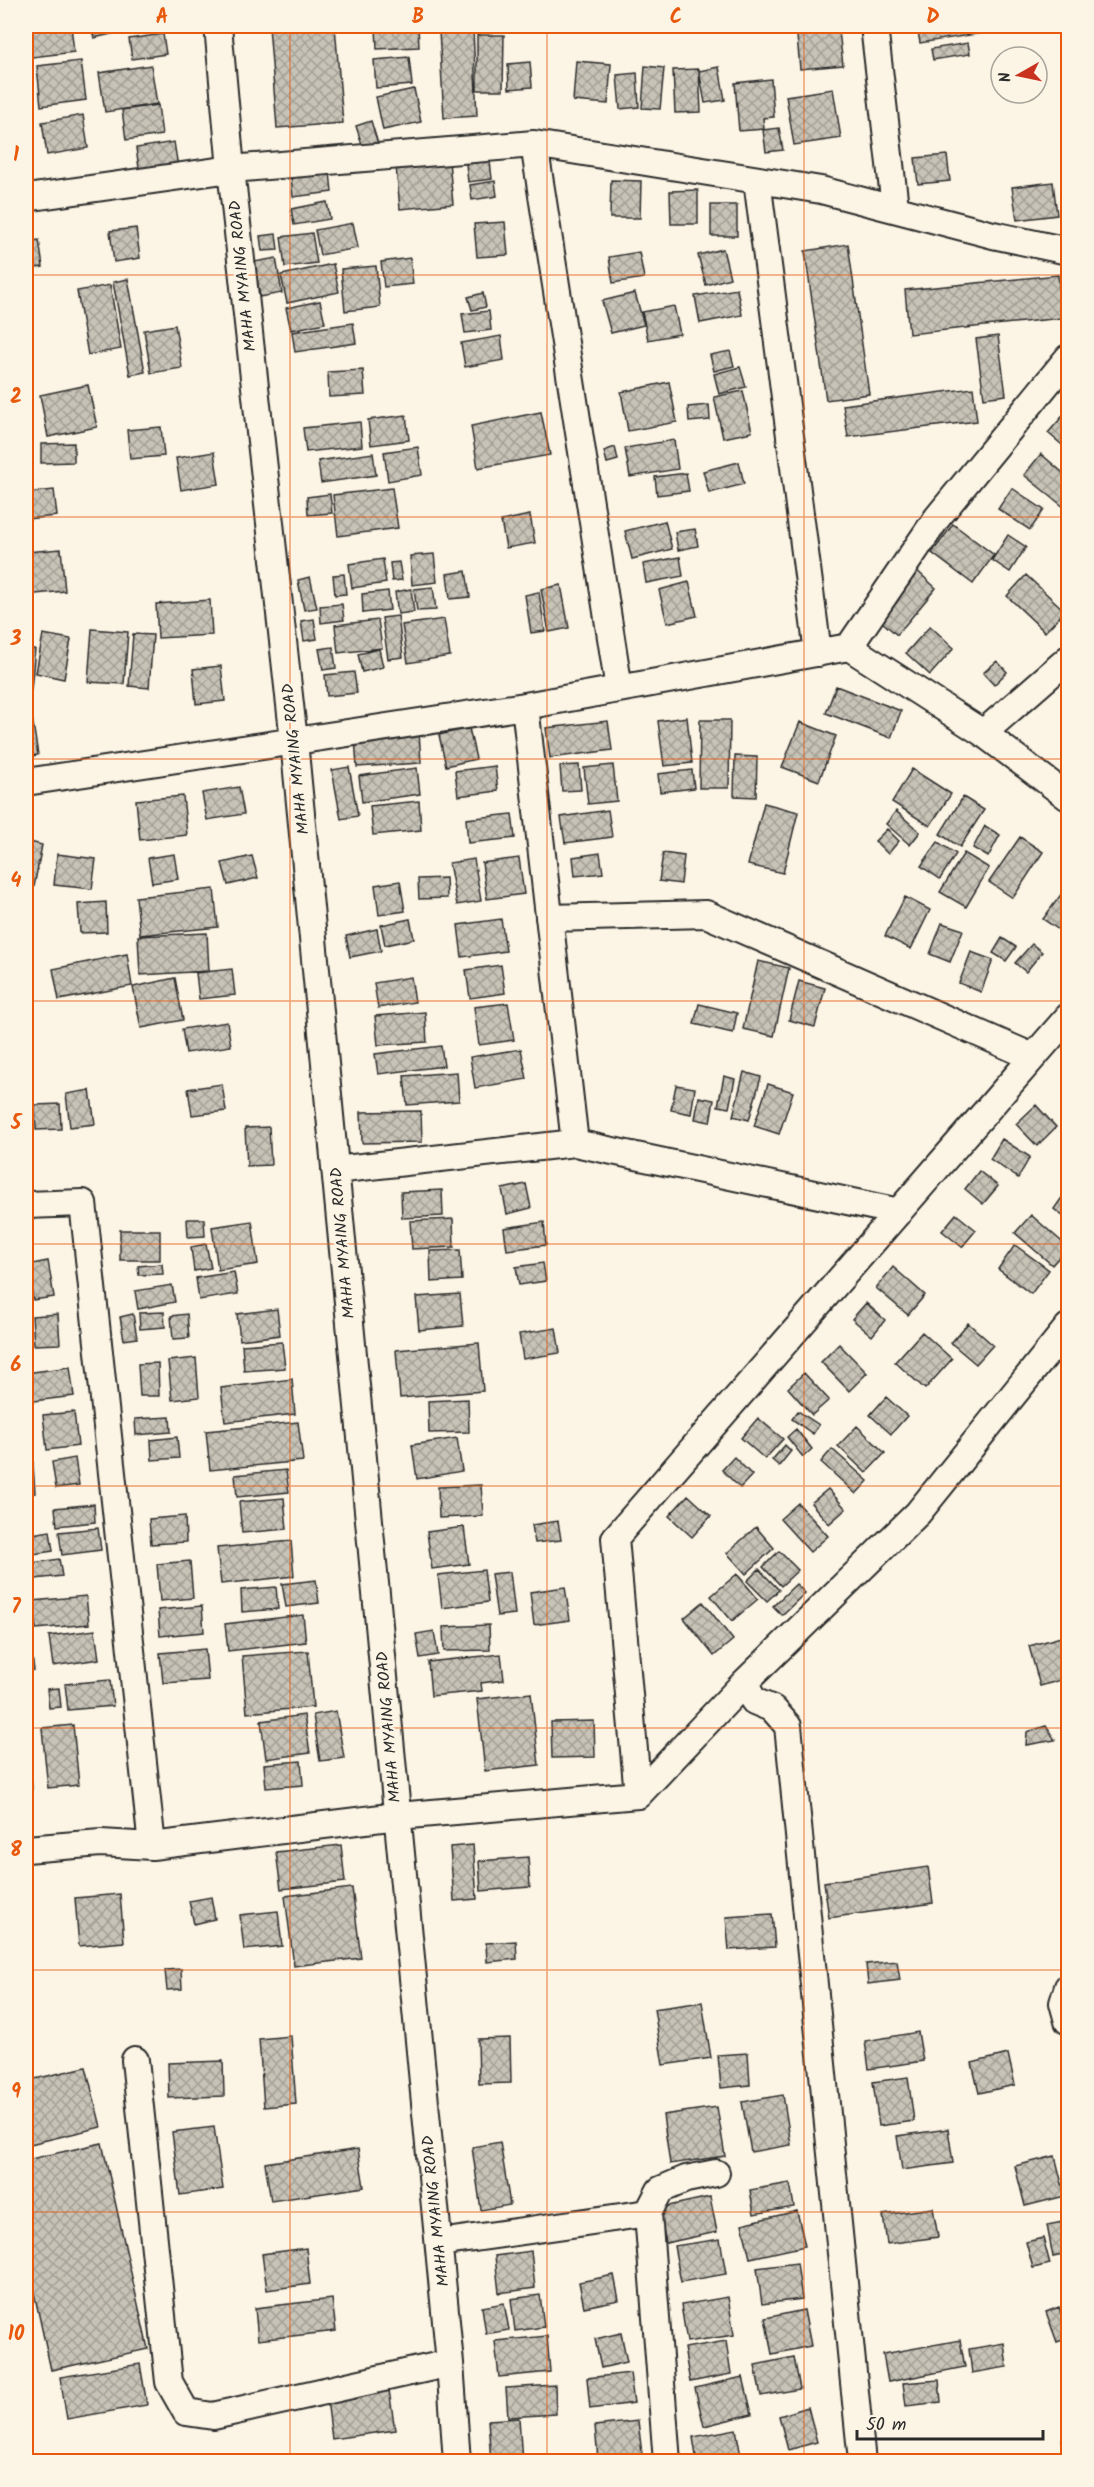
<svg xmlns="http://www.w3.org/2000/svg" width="1094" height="2487" font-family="Kalam,sans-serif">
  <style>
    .building { fill: url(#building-cross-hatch); stroke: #2b2b2b; stroke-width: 1.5 }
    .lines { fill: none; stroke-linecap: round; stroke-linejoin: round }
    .minor-casing { stroke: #2b2b2b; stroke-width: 30 }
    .minor { stroke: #fcf5e5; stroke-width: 26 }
    .grid { fill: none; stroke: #e8590c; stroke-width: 1.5; stroke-opacity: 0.55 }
    .labels { text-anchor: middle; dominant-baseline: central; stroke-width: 4.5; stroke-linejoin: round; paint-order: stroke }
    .street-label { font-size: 16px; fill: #2b2b2b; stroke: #fcf5e5 }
    .neatline { fill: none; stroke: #e8590c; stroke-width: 2 }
    .grid-label { font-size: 20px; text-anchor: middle; font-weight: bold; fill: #e8590c }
  </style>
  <defs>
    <pattern id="building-cross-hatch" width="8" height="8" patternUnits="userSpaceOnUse" patternTransform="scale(1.5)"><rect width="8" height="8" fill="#c8c3b7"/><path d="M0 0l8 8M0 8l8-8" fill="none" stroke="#a39f95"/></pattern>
  </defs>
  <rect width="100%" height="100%" fill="#fcf5e5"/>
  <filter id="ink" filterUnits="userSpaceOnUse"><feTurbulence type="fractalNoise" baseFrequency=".0167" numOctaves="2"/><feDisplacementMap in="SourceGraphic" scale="12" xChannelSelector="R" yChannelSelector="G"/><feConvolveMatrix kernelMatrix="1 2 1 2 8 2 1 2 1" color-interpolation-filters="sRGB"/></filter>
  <g filter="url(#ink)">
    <!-- building -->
    <path class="building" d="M28,26H71L74,52L32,57Z
      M91,26H123L124,31L94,38Z
      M130,26H155V31L131,34Z
      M269,26H335L343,123L277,128Z
      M376,26H418L419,47L377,49Z
      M917,26H982L983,33L920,43Z
      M473,30L477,116L444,118L439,31Z
      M839,31L843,65L800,69L797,36Z
      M163,34L166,54L132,59L129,39Z
      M477,35H504L503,90H477Z
      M968,43L970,54L933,60L931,49Z
      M409,57L412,85L376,88L374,60Z
      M81,61L86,100L41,106L37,66Z
      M576,61L611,64L608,104L573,101Z
      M530,62L532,87L509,89L508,64Z
      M151,65L157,104L105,112L99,73Z
      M645,66L664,68L660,109L642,108Z
      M719,67L725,100L705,103L699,71Z
      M699,69L701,112L675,113L673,70Z
      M637,73L639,107L620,109L617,75Z
      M771,79L774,117L763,118L764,129L739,131L735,83Z
      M414,89L421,122L383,130L376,97Z
      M833,89L841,138L794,145L786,96Z
      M158,105L162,135L126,140L122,110Z
      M83,115L88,148L47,155L42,122Z
      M371,121L379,147L364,151L356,126Z
      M779,128L783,150L766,152L763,130Z
      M174,142L178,167L140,174L136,148Z
      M947,155L950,181L918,184L915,158Z
      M449,161L453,204L400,209L396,166Z
      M490,161L492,179L468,182L466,164Z
      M330,172L332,192L293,197L291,177Z
      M611,180L641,181L640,218H610Z
      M495,181L497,196L472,200L470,185Z
      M1053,182L1057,215L1017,220L1012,187Z
      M698,190V224H671L670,191Z
      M327,202L330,219L294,225L291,209Z
      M711,205H737V236H711Z
      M505,222L508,255L477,257L474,224Z
      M353,223L358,248L320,255L315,230Z
      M136,228L140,258L114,262L110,231Z
      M312,233L317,263L285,267L281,237Z
      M276,234L278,250L262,251L260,236Z
      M39,240L43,267L26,269V242Z
      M848,244L869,394L826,400L805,251Z
      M723,249L730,278L706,285L698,255Z
      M639,252L644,278L613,283L609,257Z
      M276,258L282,293L260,297L254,262Z
      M410,258L413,284L384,287L381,262Z
      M333,264L339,292L287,303L281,275Z
      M376,266L380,307L345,311L341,269Z
      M1058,275L1062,318L909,334L905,290Z
      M128,279L145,372L130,375L113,282Z
      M110,285L121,349L88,355L77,291Z
      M737,289L742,315L700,323L695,296Z
      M483,293L486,307L472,310L468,297Z
      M635,293L644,325L611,333L602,301Z
      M320,301L325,323L291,330L286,308Z
      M674,306L680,334L648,340L642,312Z
      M489,311L491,330L465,333L462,314Z
      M353,323L356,343L295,352L292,332Z
      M175,325L182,368L151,373L144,330Z
      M501,336L504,360L465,367L461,343Z
      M998,336L1006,395L984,398L976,339Z
      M730,351L734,366L714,371L710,355Z
      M740,367L746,387L719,394L714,374Z
      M363,370L365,395L329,397L328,372Z
      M669,382L677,422L628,431L621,392Z
      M88,385L97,427L48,437L40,395Z
      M973,388L977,421L848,437L843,405Z
      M743,391L752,432L723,438L714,397Z
      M709,405L710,420L689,422L688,407Z
      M1067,411L1068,412V450L1048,433Z
      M541,412L550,455L478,468L471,426Z
      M406,415L409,440L371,445L368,420Z
      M360,422L362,446L306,452L303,428Z
      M161,427L164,456L130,459L127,430Z
      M26,428H29L32,452H26Z
      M674,440L678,469L630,477L625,448Z
      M74,443V462L41,463V444Z
      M418,447L422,475L388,481L384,452Z
      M615,447L618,460L607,463L604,451Z
      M214,452L219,484L181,490L176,458Z
      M373,453L376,475L321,483L318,461Z
      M1041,454L1068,477V503L1065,508L1024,475Z
      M739,462L744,484L709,493L703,471Z
      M686,473L689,491L657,495L655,477Z
      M392,488L398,528L338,536L333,495Z
      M1012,488L1044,510L1030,530L998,509Z
      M54,490L57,516L26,519V493Z
      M330,494L332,513L308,515L307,497Z
      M530,515L535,543L506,548L501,521Z
      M665,521L672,549L632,559L625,531Z
      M953,524L994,555L973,584L932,553Z
      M695,529L698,546L678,550L675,532Z
      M1008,535L1026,547L1010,572L992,560Z
      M61,549L65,591L26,595V552Z
      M434,554L437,582L412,585L410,556Z
      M680,557L683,576L646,583L643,564Z
      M383,559L386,583L352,588L349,564Z
      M399,562L402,580L392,581L390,563Z
      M914,568L936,588L897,635L874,615Z
      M466,571L470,597L450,599L447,574Z
      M344,574L346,594L335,595L333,575Z
      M1026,575L1065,611L1045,632L1007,596Z
      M310,577L317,608L304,610L298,580Z
      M689,582L697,616L667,623L659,590Z
      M561,585L569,628L549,632L541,589Z
      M433,587L436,610L417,611L414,589Z
      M411,589L414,612L398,614L395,592Z
      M388,591L390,610L363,613L362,594Z
      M539,592L545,631L531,633L525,595Z
      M210,600L212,635L158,638L156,604Z
      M342,604L344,620L321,623L320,606Z
      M398,616L403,657L388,659L382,618Z
      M314,619L317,639L304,641L301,621Z
      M444,619L450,656L408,663L402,625Z
      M378,620L382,648L338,653L335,625Z
      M930,626L954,648L930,675L906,653Z
      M92,629L128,632L124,684L88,682Z
      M43,634L71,639L64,679L36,673Z
      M133,634L153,635L149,688L129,686Z
      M333,647L336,668L323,670L319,649Z
      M26,649H35L31,690H26Z
      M379,649L383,667L362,672L358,654Z
      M997,661L1007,672L994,685L983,673Z
      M221,666L225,701L196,704L193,669Z
      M354,672L357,693L327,696L325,675Z
      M836,686L901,711L891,738L826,713Z
      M32,717L38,755L26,757V718Z
      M687,717L692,763L664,766L658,721Z
      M700,720H730L729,788H699Z
      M608,721L612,750L550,758L546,728Z
      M800,722L836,736L819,781L782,767Z
      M469,728L476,759L446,766L439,735Z
      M419,732L421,763L357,767L355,737Z
      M735,756L757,757L756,797L734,796Z
      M579,765L581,790L562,791L560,766Z
      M613,765L617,801L588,804L584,768Z
      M495,766L498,791L458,796L455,771Z
      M349,767L358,816L341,819L332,770Z
      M417,768L420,794L362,802L359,776Z
      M912,769L951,794L930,826L892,802Z
      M692,770L694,788L660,792L658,774Z
      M239,787L244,814L207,820L202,793Z
      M183,796L187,835L140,840L136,800Z
      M963,797L984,810L960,847L940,834Z
      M419,801L421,830L373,835L370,806Z
      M764,803L798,812L783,873L748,865Z
      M608,810L612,837L565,843L561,817Z
      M896,811L920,832L910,845L886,824Z
      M512,814L515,838L468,843L466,819Z
      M985,826L1000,835L988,857L973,848Z
      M887,829L899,841L888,854L875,841Z
      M1020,837L1043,852L1013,898L989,882Z
      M26,841L42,845L34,887L26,886Z
      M938,842L956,854L940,879L921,866Z
      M600,853L603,873L575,876L573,857Z
      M663,853L684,856L681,884L659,881Z
      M964,853L989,868L966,907L940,892Z
      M57,854L96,859L92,889L54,885Z
      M174,854L178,879L152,883L148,858Z
      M252,856L258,878L228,885L222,863Z
      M519,858L524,894L487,899L482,863Z
      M474,859L481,901L457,905L449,863Z
      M446,878L447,898L419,899L418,879Z
      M400,881L405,911L379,915L375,885Z
      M1068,885V936L1043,919Z
      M214,889L218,927L140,935L136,897Z
      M905,897L930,910L911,949L885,936Z
      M106,902L107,932L80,933L78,904Z
      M410,919L414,939L385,945L381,925Z
      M501,919L506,951L462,957L458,925Z
      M942,923L963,930L950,962L930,954Z
      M377,929L381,951L350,957L346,936Z
      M207,933L209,971L140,975L138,936Z
      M1002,938L1016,947L1006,961L993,953Z
      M1032,944L1042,952L1026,972L1015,963Z
      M971,952L993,960L981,992L959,983Z
      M127,954L132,986L59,1000L53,969Z
      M758,961L789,968L774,1036L743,1029Z
      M501,965L505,993L470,998L466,970Z
      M232,969L235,995L199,999L196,973Z
      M411,977L415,1002L378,1008L374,983Z
      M175,978L183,1020L141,1028L133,987Z
      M799,981L825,988L815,1027L789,1020Z
      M508,1003L514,1040L479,1045L474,1007Z
      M699,1004L737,1013L733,1033L694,1024Z
      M425,1012L427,1042L378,1045L375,1016Z
      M227,1022L231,1046L186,1053L182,1029Z
      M441,1046L444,1066L378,1074L375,1054Z
      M521,1049L527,1079L475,1088L470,1057Z
      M457,1072L459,1101L407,1105L404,1076Z
      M744,1072L761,1077L749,1120L733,1116Z
      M724,1076L735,1079L729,1108L718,1106Z
      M222,1084L226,1111L192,1115L188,1089Z
      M768,1084L793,1092L779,1134L754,1126Z
      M676,1085L695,1088L691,1114L671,1110Z
      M90,1090L95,1124L70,1127L66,1094Z
      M699,1097L714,1100L710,1122L695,1119Z
      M60,1104L61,1129L36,1130L35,1105Z
      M1036,1105L1056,1127L1037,1146L1016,1124Z
      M421,1111L422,1142L362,1143L361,1112Z
      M269,1127L271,1165L247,1166L245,1128Z
      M1002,1139L1030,1157L1018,1178L990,1159Z
      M979,1171L998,1186L983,1204L965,1189Z
      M526,1184L531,1208L507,1214L502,1189Z
      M1068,1189V1220L1054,1209Z
      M442,1190L443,1216L402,1218L401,1192Z
      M956,1214L976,1230L962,1247L942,1231Z
      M1031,1215L1068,1247L1052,1265L1015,1233Z
      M187,1219H204L205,1236L188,1237Z
      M453,1219L454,1247L412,1249L410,1221Z
      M252,1221L258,1264L218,1270L212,1227Z
      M544,1222L546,1245L507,1250L504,1228Z
      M120,1230H160V1260H120Z
      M206,1244L211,1268L194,1271L191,1247Z
      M1015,1245L1049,1270L1031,1294L998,1269Z
      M460,1250L462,1280L431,1282L430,1251Z
      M48,1261L54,1297L33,1300L27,1265Z
      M543,1263L546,1281L519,1285L516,1267Z
      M162,1264L163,1274L139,1275L138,1266Z
      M893,1267L925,1295L908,1315L876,1288Z
      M234,1272L238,1294L199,1300L196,1278Z
      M172,1285L175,1302L138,1309L135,1291Z
      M460,1294L463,1326L419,1330L416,1297Z
      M866,1303L885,1320L872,1336L852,1319Z
      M277,1309L280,1335L240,1340L237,1314Z
      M164,1312L165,1327L140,1329L139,1313Z
      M58,1314L60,1344L34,1345L32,1316Z
      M133,1314L137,1338L124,1340L120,1317Z
      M187,1314L189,1338L173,1339L171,1316Z
      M968,1323L993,1345L976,1364L951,1343Z
      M556,1328L560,1353L523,1359L519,1334Z
      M922,1332L952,1359L925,1389L895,1362Z
      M282,1342L285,1368L244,1371L242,1345Z
      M479,1343L483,1391L400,1398L396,1350Z
      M839,1344L867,1373L849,1391L821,1362Z
      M196,1358L199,1397L172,1400L168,1361Z
      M158,1363L159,1396H140L138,1364Z
      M70,1367L74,1396L26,1402V1373Z
      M804,1373L829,1400L812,1415L788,1388Z
      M292,1379L295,1414L225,1422L221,1388Z
      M886,1397L907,1416L891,1434L870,1415Z
      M468,1399L469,1432L429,1433L428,1401Z
      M798,1411L819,1425L813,1434L792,1419Z
      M74,1412L78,1446L47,1450L43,1415Z
      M170,1417L171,1432L136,1435L135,1419Z
      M758,1418L783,1439L765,1459L741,1438Z
      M298,1422L303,1461L210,1470L206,1431Z
      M857,1426L885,1453L866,1473L838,1446Z
      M796,1429L812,1449L803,1457L787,1437Z
      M177,1437L179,1458L152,1460L151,1440Z
      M457,1438L462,1471L417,1479L412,1445Z
      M785,1445L791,1451L779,1466L772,1460Z
      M832,1449L868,1481L856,1494L821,1462Z
      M32,1451L35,1493L26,1494V1452Z
      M734,1457L752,1475L740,1488L722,1470Z
      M75,1458L79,1485L56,1488L52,1462Z
      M286,1470L289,1492L237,1497L235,1475Z
      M481,1485L483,1516L439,1518L438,1487Z
      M828,1489L846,1509L829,1524L811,1503Z
      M688,1495L711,1516L692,1537L669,1516Z
      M284,1498L287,1529L242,1533L239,1502Z
      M798,1503L828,1536L810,1552L780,1519Z
      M94,1504L95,1522L57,1526L55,1508Z
      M185,1516L186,1542L151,1544L149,1519Z
      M558,1521L561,1540L535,1543L532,1525Z
      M464,1527L469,1564L432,1569L427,1532Z
      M756,1527L774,1548L746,1574L727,1553Z
      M98,1528L101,1550L62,1555L59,1532Z
      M50,1531L53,1551L26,1555V1535Z
      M291,1541L294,1576L221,1584L217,1548Z
      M779,1551L798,1570L781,1586L763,1567Z
      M59,1559L62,1576L26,1580V1564Z
      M190,1561L193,1598L160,1601L157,1564Z
      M759,1569L779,1590L767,1601L747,1581Z
      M484,1570L488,1602L442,1608L438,1575Z
      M510,1572L515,1614L497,1616L491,1574Z
      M737,1574L758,1599L732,1621L711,1596Z
      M316,1580L319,1603L286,1607L282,1584Z
      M796,1584L805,1593L782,1615L773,1606Z
      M276,1587L278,1609L242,1612L241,1590Z
      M565,1587L570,1620L534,1625L530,1592Z
      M86,1596L89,1624L36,1629L33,1601Z
      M703,1602L733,1640L714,1656L684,1618Z
      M202,1606L204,1632L160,1636L158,1610Z
      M26,1615L34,1670L26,1672Z
      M303,1615L306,1642L228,1651L225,1624Z
      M489,1625L490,1650L444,1651L443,1627Z
      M95,1630L99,1659L53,1666L49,1636Z
      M434,1631L438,1655L420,1658L416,1634Z
      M1068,1635V1678L1040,1686L1029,1646Z
      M205,1649L208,1680L163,1683L160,1653Z
      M308,1651L313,1707L247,1713L242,1656Z
      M501,1654L504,1680L481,1683L482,1691L431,1696L428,1662Z
      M110,1680L113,1706L68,1710L65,1684Z
      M59,1688L61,1707L49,1708L47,1689Z
      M531,1693L539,1765L485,1771L477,1699Z
      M336,1711L344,1758L320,1761L313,1715Z
      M304,1715L310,1753L266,1759L261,1721Z
      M594,1721L595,1757L552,1758L551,1722Z
      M73,1725L79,1785L48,1788L42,1728Z
      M1046,1726L1055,1740L1026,1745L1027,1732Z
      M26,1734H28L32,1789H26Z
      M301,1761L303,1785L266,1788L264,1764Z
      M341,1845L345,1882L281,1889L276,1852Z
      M473,1845L477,1899L454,1901L450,1847Z
      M528,1857L530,1887L481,1891L479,1861Z
      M928,1867L933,1903L829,1918L824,1882Z
      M352,1888L361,1958L294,1966L285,1896Z
      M120,1894L124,1942L79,1946L75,1898Z
      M211,1897L215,1919L194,1924L189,1901Z
      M278,1911L282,1946L244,1950L240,1915Z
      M772,1914L775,1947L729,1950L726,1917Z
      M516,1941L517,1959L487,1962L486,1943Z
      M897,1961L900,1980L868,1984L866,1964Z
      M181,1969L182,1989L167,1990L165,1970Z
      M702,2002L711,2058L663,2065L654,2009Z
      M918,2032L923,2061L869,2069L865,2041Z
      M291,2036L296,2104L264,2107L259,2039Z
      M510,2038L511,2083L479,2084L478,2039Z
      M748,2053L750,2085L721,2088L718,2055Z
      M1008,2054L1015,2085L979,2093L972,2063Z
      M223,2061L224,2096L169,2098L168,2063Z
      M86,2067L101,2127L26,2145V2081Z
      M908,2077L914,2121L879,2126L873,2082Z
      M783,2095L791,2145L751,2152L742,2102Z
      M717,2107L725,2156L670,2164L663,2115Z
      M214,2127L223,2189L180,2195L172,2132Z
      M948,2129L953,2163L902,2170L897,2136Z
      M500,2142L510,2205L481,2210L472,2147Z
      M102,2143L148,2349L51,2370L26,2256V2160Z
      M358,2149L364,2187L271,2201L265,2163Z
      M1055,2156L1065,2196L1025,2206L1015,2166Z
      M790,2183L794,2207L754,2214L750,2190Z
      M710,2197L717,2232L666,2243L659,2208Z
      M933,2208L938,2237L887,2244L883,2215Z
      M797,2211L805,2246L750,2258L742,2224Z
      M1068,2221V2254L1053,2257L1047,2225Z
      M1043,2238L1050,2264L1033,2268L1026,2242Z
      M720,2239L726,2274L681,2282L674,2246Z
      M306,2248L310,2284L267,2290L262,2254Z
      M531,2251L535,2288L499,2293L495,2256Z
      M797,2263L802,2299L762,2304L757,2268Z
      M614,2275L619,2300L584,2307L579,2282Z
      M540,2295L544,2327L515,2331L511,2299Z
      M728,2297L734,2335L687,2342L681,2305Z
      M332,2299L336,2331L258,2340L255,2308Z
      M504,2303L509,2330L486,2334L482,2307Z
      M1059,2307L1068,2338L1057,2342L1046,2312Z
      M804,2310L811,2346L772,2354L765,2318Z
      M621,2333L627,2362L601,2368L595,2339Z
      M547,2336L550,2372L499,2377L495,2341Z
      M960,2340L965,2367L888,2382L883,2354Z
      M726,2341L731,2374L690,2382L684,2348Z
      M1004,2343L1007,2367L972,2373L969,2349Z
      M794,2357L800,2389L761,2396L755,2365Z
      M140,2364L147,2405L67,2419L60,2377Z
      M630,2373L634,2403L590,2409L587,2378Z
      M743,2377L752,2414L704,2426L695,2388Z
      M939,2380L941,2402L906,2406L903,2383Z
      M555,2385L556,2414L508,2417L506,2388Z
      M389,2390L395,2430L332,2439L327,2399Z
      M808,2407L817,2442L788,2450L779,2416Z
      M519,2418L522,2462H491L488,2420Z
      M638,2421L642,2454L598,2459L595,2426Z
      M736,2429L742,2462H697L693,2437Z
      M1068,2438V2462H1066L1062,2439Z
      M1055,2454L1057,2462L1026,2461Z"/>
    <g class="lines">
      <!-- minor casing -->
      <g class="minor-casing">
        <path id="minor" d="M218,26L231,169L294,741L450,2363L457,2462
          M874,26L895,207
          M534,144L619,689
          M757,180L818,653
          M26,198L231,169L534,144L821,190L993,235L1068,251
          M849,647L937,518L1068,358
          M525,706L575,1143
          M983,733L1068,659
          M26,782L525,706L849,647L983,733L1068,797
          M549,918L706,914L1033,1057
          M335,1170L575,1143L899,1212
          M26,1205L83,1203L152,1846
          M744,1683L754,1701L773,1709L788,1726L862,2462
          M638,1795L615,1538L1068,1017
          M26,1849L101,1843L152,1846L398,1816L638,1795L744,1683L918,1513L1068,1327
          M1068,1987L1063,2003L1068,2021
          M135,2060L169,2382L186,2412L213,2416L450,2363
          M648,2213L660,2190L686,2179L716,2173
          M439,2243L648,2213L667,2462"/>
      </g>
      <!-- minor -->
      <use href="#minor" class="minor"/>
    </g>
  </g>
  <!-- grid -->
  <path class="grid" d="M290,26V2462M547,26V2462M804,26V2462M26,275H1068M26,517H1068M26,759H1068M26,1001H1068M26,1244H1068M26,1486H1068M26,1728H1068M26,1970H1068M26,2212H1068"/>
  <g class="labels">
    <!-- street labels -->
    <g class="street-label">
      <text transform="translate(243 276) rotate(-96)">MAHA MYAING ROAD</text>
      <text transform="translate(296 759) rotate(-96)">MAHA MYAING ROAD</text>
      <text transform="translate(343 1243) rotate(-95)">MAHA MYAING ROAD</text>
      <text transform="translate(389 1727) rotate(-95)">MAHA MYAING ROAD</text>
      <text transform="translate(436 2211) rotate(-96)">MAHA MYAING ROAD</text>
    </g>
  </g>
  <!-- margin -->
  <rect width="1094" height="2487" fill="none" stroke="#fcf5e5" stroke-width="66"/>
  <!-- north arrow -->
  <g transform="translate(1019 75) rotate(261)"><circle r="28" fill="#fcf5e5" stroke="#a8a49b" stroke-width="1.5"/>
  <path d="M0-4.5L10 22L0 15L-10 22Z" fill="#c8321e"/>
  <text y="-9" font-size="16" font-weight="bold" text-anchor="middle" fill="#2b2b2b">N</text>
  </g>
  <!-- scale -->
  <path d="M857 2430v9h186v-9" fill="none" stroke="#2b2b2b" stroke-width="3"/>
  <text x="866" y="2430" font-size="18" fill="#2b2b2b" stroke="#fcf5e5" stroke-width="4.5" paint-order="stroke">50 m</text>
  <rect x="33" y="33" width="1028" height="2421" class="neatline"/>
  <g class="grid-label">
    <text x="162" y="23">A</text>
    <text x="418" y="23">B</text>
    <text x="676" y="23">C</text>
    <text x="933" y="23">D</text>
    <text x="16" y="161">1</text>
    <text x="16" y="403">2</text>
    <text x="16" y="645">3</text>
    <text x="16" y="887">4</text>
    <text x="16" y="1129">5</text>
    <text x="16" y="1371">6</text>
    <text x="16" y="1613">7</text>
    <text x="16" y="1856">8</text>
    <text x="16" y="2098">9</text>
    <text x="16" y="2340">10</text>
  </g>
</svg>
